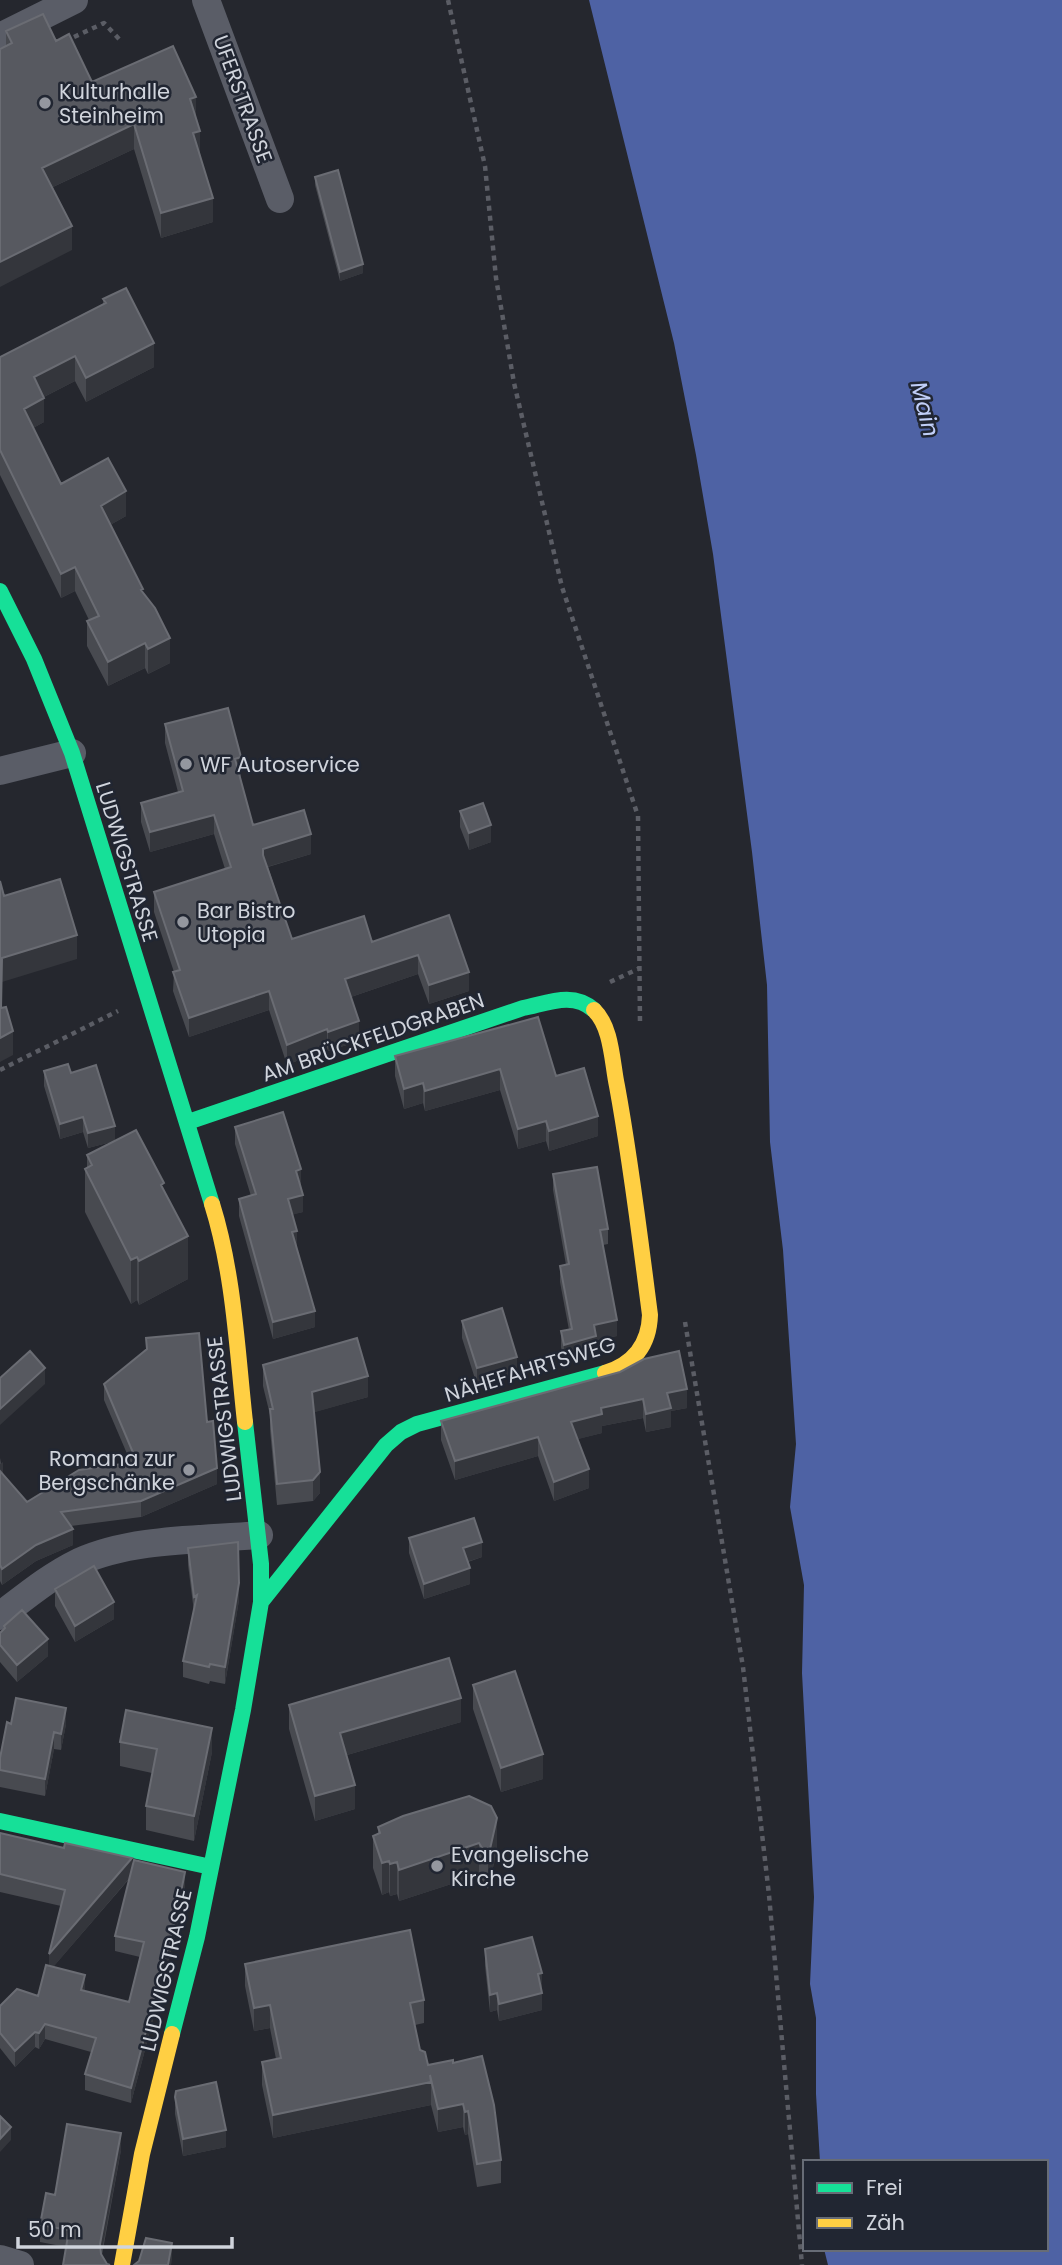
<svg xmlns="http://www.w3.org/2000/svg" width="1062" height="2265" font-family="Poppins,sans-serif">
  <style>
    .water { fill: #4e62a4 }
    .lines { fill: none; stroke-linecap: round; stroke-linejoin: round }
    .path { stroke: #5b5d65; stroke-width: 4.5; stroke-dasharray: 5 5; stroke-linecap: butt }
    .street { stroke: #5a5d67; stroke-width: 28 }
    .fast { stroke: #16e098; stroke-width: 16 }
    .slow { stroke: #ffcf43; stroke-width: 16 }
    .wall { fill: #484a50; fill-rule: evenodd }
    .shaded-wall { fill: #34363c }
    .building { fill: #575960; stroke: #6a6c73; stroke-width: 2 }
    .poi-dot { fill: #94979f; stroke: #212632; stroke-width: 2.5 }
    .labels { text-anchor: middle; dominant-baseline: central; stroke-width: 5; stroke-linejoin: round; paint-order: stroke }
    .poi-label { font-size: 21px; fill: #d0d4dc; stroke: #212632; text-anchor: start }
    .street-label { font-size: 21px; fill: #d0d4dc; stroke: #212632 }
    .water-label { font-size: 23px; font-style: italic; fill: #c1cff8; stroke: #212632 }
  </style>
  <rect width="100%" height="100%" fill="#25272e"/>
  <!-- water -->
  <path class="water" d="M589,0H1062V2265H828L824,2249H1046V2162H820L816,2094V2018L810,1984L814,1897L802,1673L804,1585L790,1507L796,1444L783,1250L770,1142L767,985L752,852L713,554L696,455L674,343Z"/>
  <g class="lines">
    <!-- path -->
    <path class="path" d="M448,0L485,166L496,278L514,383L562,587L638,816L640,1023
      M74,37L104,23L120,40
      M610,982L638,969
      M0,1070L118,1011
      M685,1322L743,1667L769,1895L802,2265"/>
    <!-- street -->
    <path class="street" d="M206,0L280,199
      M0,37L74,0
      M0,771L72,753
      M0,1616C25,1597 50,1576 79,1562C132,1538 202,1540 259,1535
      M0,2259L20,2265"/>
    <!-- fast -->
    <path class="fast" d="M0,591L34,659L72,753L212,1204
      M188,1122L523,1008C548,1003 573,991 594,1010
      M261,1602L386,1445L401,1432L417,1424L605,1373
      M0,1821L211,1867
      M172,2034L197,1937L243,1710L261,1602V1564L245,1422"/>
    <!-- slow -->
    <path class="slow" d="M594,1010C612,1027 612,1063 617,1086C631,1162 640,1238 650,1315C649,1345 634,1364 605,1373
      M212,1204C234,1274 237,1350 245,1422
      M122,2265L142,2154L172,2034"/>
  </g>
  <!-- wall -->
  <path class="wall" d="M6,31L56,41L92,82L196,118L200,154L213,222L161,238L134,149L53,187L72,250L6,46Z
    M315,177L363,273L340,281L315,185Z
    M103,299L154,367L86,402L75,381L44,397V422L33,428L61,484L126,516L110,525L143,593L170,663L148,674L145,668L108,686L87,646V621L89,620L75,591L61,598L0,475V357L103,304Z
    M165,724L241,776L240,777L253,825L311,854L268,867L292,939L372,942L449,915L469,991L429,1004L418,974L351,997L359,1041L328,1051L327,1048L287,1065L269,1010L189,1037L173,991L174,972L154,912V892L225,869L214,834L150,852L141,822V803L178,792L165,743Z
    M460,811L491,842L469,850L460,827Z
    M395,1056L556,1076L598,1136L549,1151L546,1141L518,1149L500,1090L425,1111L423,1103L404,1109L395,1076Z
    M44,1071L71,1073L115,1141L88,1148L83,1132L60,1139L44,1086Z
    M235,1127L301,1186L303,1212L293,1214L297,1248L315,1327L273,1339L239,1216V1199L251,1196L235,1144Z
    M87,1155L188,1279L139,1305L137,1300L131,1304L85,1212V1169L87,1168Z
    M553,1174L608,1229V1244L603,1245L617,1336L596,1340V1352L564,1361L561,1347V1331L569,1330L560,1282V1266L566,1265L553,1190Z
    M462,1321L517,1374L477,1385L462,1338Z
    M146,1338L207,1422L217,1484L141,1517L71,1526L73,1545L36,1561L2,1585L0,1581V1458L3,1474L27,1502L131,1463L104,1400V1384L146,1350Z
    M263,1365L368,1397L314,1412L320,1493L313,1501L277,1505L270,1430V1415L263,1386Z
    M620,1372L687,1408L671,1411V1427L646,1432L643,1418L602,1426V1433L577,1439L589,1488L554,1501L538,1456L455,1480L441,1440V1421Z
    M409,1538L482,1557L468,1562L470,1584L424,1599L409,1553Z
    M188,1548L239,1600L225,1684L210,1681L209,1684L183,1677V1661L194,1612L188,1565Z
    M55,1589L114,1619L75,1642L55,1606Z
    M4,1626L48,1656L17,1682L0,1662V1645Z
    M473,1685L543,1779L501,1792L473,1709Z
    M289,1705L461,1722L347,1755L355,1809L315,1821L289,1729Z
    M66,1724L61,1750L54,1749L45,1796L0,1787V1758Z
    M120,1742L212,1752L194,1841L146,1830V1806L152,1773L120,1766Z
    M403,1816L497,1850L488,1889L479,1875L399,1901L397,1894L390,1896L389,1892L382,1895L373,1868V1836L378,1834V1827Z
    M0,1833L132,1869L185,1888L176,1932L131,2103L85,2090V2074L91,2052L45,2039L39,2049L35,2047L15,2067L0,2048V2006L38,1996L49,1966L61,1906L0,1892ZM130,1878L115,1936V1951L140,1957L129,2002L85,1991L53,1967Z
    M485,1949L542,1990V2010L499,2021L497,2010L490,2012L485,1966Z
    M245,1964L424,2000V2023L415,2025L420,2050L428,2065L453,2063L501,2160V2183L477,2187L468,2134L465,2135L463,2127L438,2132L431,2105L273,2138L262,2085V2062L276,2059L270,2028L254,2031L245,1986Z
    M175,2097L226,2147L183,2156L175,2114Z
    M121,2150L102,2255L107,2264L66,2247L40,2242V2225L55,2195Z"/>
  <!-- shaded-wall -->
  <path class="shaded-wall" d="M196,97V121L190,99Z
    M134,124V149L42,192V168Z
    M200,131V156L193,133Z
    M213,198V222L161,238V213Z
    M72,226V250L0,287V262Z
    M363,264V273L340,281V272Z
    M154,343V367L86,402V378Z
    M75,356V381L34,402V377Z
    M44,398V422L24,433V409Z
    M126,491V516L101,530V506Z
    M75,567V591L61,598V574Z
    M170,638V663L148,674V649Z
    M145,643V668L108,686V662Z
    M241,757V776L235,778V759Z
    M214,815V834L150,852V832Z
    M491,825V842L469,850V833Z
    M311,834V854L263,868V849Z
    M77,935V959L2,982V958Z
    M418,955V974L345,999V979Z
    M469,972V991L429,1004V985Z
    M269,991V1010L189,1037V1018Z
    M359,1021V1041L328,1051V1032Z
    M327,1029V1048L287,1065V1045Z
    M13,1031V1055L0,1062V1038Z
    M500,1069V1090L425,1111V1091Z
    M423,1083V1103L404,1109V1089Z
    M598,1116V1136L549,1151V1131Z
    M83,1117V1132L60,1139V1124Z
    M546,1121V1141L518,1149V1129Z
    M115,1126V1141L88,1148V1133Z
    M301,1169V1186L296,1187V1171Z
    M303,1195V1212L288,1216V1199Z
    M297,1231V1248L292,1249V1232Z
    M188,1236V1279L139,1305V1261Z
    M137,1257V1300L131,1304V1260Z
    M315,1311V1327L273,1339V1322Z
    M617,1320V1336L596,1340V1352L564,1361V1345L594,1325Z
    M517,1357V1374L477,1385V1368Z
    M45,1368V1384L0,1425V1409Z
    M368,1376V1397L312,1413V1392Z
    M687,1389V1408L671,1411V1427L646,1432V1414L667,1393Z
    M643,1399V1418L602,1426V1433L571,1441V1422L601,1408Z
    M538,1437V1456L455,1480V1461Z
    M3,1462V1478L0,1480V1464Z
    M217,1468V1484L141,1517V1501Z
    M589,1469V1488L554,1501V1482Z
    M320,1472V1493L313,1501V1480Z
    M73,1529V1545L36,1561L2,1585V1569L36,1545Z
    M482,1542V1557L463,1563V1548Z
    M470,1568V1584L424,1599V1584Z
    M239,1583V1600L225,1684V1667Z
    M114,1602V1619L75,1642V1626Z
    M48,1639V1656L17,1682V1665Z
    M461,1698V1722L340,1757V1733Z
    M66,1708V1724L61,1750V1734Z
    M212,1728V1752L194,1841V1816Z
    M54,1732V1749L45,1796V1779Z
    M543,1754V1779L501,1792V1768Z
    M355,1785V1809L315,1821V1796Z
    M497,1818V1850L488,1889V1858Z
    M479,1843V1875L399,1901V1870Z
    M132,1858V1875L49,1972V1954Z
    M389,1861V1892L382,1895V1863Z
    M397,1862V1894L390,1896V1864Z
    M185,1872V1888L176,1932L131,2103V2088Z
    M542,1973V1990L538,1974Z
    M85,1975V1991L81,1990Z
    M497,1993V2010L490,2012V1995Z
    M542,1993V2010L499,2021V2004Z
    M270,2005V2028L254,2031V2008Z
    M45,2024V2039L39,2049V2033Z
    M35,2032V2047L15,2067V2051Z
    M431,2082V2105L273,2138V2115Z
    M463,2104V2127L438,2132V2109Z
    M468,2111V2134L465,2135V2112Z
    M11,2127V2140L0,2152V2139Z
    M226,2130V2147L183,2156V2139Z
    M121,2133V2150L100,2261V2244Z
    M172,2243V2260L171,2265H168Z"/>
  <!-- building -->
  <path class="building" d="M43,14L56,41L69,34L92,82L173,46L196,97L190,99L200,131L193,133L213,198L161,213L134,124L42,168L72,226L0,262V49L12,43L6,31Z
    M338,170L363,264L340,272L315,177Z
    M126,288L154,343L86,378L75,356L34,377L44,398L24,409L61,484L108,458L126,491L101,506L143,589L141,590L155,608L170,638L148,649L145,643L108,662L87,621L99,616L75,567L61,574L0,450V357L106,303L103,299Z
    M228,708L241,757L235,759L253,825L304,810L311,834L263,849V855L292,939L364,916L372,942L449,915L469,972L429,985L418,955L345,979L359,1021L328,1032L327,1029L287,1045L269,991L189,1018L173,972L180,970L154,892L231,867L214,815L150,832L141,803L183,791L165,724Z
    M483,803L491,825L469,833L460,811Z
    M60,879L77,935L2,958L1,1008L6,1007L13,1031L0,1038V881L4,896Z
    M538,1017L556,1076L584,1068L598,1116L549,1131L546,1121L518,1129L500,1069L425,1091L423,1083L404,1089L395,1056Z
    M68,1064L71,1073L96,1065L115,1126L88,1133L83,1117L60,1124L44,1071Z
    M283,1112L301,1169L296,1171L303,1195L288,1199L297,1231L292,1232L315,1311L273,1322L239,1199L256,1194L235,1127Z
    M136,1130L164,1183L161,1185L188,1236L139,1261L137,1257L131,1260L85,1169L92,1165L87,1155Z
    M597,1167L608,1229L600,1230L617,1320L594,1325L596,1336L564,1345L561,1331L572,1329L560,1266L569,1264L553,1174Z
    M502,1308L517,1357L477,1368L462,1321Z
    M199,1333L207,1422L213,1421L217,1468L141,1501L61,1512L73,1529L36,1545L2,1569L0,1565V1471L27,1502L79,1470L137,1462L104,1384L147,1349L146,1338Z
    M357,1338L368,1376L312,1392L320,1472L313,1480L277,1484L270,1409H273L263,1365Z
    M30,1351L45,1368L0,1409V1378Z
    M679,1351L687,1389L667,1393L671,1408L646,1414L643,1399L601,1408L602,1414L571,1422L589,1469L554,1482L538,1437L455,1461L441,1421L620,1372L644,1359Z
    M474,1518L482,1542L463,1548L470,1568L424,1584L409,1538Z
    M238,1542L239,1583L225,1667L210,1664L209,1667L183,1661L197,1595L194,1597L188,1548Z
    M94,1566L114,1602L75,1626L55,1589Z
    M22,1610L48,1639L17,1665L0,1645V1633L5,1628L4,1626Z
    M449,1658L461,1698L340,1733L355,1785L315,1796L289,1705Z
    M515,1671L543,1754L501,1768L473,1685Z
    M16,1698L66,1708L61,1734L54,1732L45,1779L0,1770V1758L7,1722L11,1724Z
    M126,1710L212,1728L194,1816L146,1806L157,1749L120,1742Z
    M469,1796L491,1806L497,1818L488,1858L479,1843L399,1870L397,1862L390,1864L389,1861L382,1863L373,1836L380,1833L378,1827L403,1816Z
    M0,1833L64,1848L65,1843L132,1858L49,1954L65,1890L0,1874Z
    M134,1860L185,1872L176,1917L131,2088L85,2074L96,2038L45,2024L39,2033L35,2032L15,2051L0,2033V2006L17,1989L38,1996L46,1965L85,1975L81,1990L129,2002L144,1942L115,1936Z
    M410,1930L424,2000L410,2003L420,2050L425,2052L428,2065L453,2060V2063L482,2056L494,2105L501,2160L477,2164L468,2111L465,2112L463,2104L438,2109L430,2075L431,2082L273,2115L262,2062L281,2058L270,2005L254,2008L245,1964Z
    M532,1937L542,1973L538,1974L542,1993L499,2004L497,1993L490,1995L485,1949Z
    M216,2082L226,2130L183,2139L175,2097L176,2091Z
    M0,2116L11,2127L0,2139Z
    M67,2124L121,2133L100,2244L101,2254L107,2264L110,2265H63L69,2230L40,2225L46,2193L55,2195Z
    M146,2238L172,2243L168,2265H134L139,2261Z"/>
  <!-- markers -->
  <g class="poi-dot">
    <circle cx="45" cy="103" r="7"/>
    <circle cx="186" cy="764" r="7"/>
    <circle cx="183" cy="922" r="7"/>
    <circle cx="189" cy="1470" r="7"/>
    <circle cx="437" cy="1866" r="7"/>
  </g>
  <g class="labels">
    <!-- poi labels -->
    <g class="poi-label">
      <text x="59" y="91">Kulturhalle<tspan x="59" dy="24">Steinheim</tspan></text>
      <text x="200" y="764">WF Autoservice</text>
      <text x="197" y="910">Bar Bistro<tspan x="197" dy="24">Utopia</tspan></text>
      <text x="175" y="1458" text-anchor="end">Romana zur<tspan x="175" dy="24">Bergschänke</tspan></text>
      <text x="451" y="1854">Evangelische<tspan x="451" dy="24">Kirche</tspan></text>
    </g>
    <!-- street labels -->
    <g class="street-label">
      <text transform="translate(243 99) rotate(70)">UFERSTRASSE</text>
      <text transform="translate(127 862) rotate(73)">LUDWIGSTRASSE</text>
      <text transform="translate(373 1037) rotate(-19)">AM BRÜCKFELDGRABEN</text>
      <text transform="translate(530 1369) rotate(-17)">NÄHEFAHRTSWEG</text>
      <text transform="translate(224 1419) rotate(-97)">LUDWIGSTRASSE</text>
      <text transform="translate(166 1970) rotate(-77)">LUDWIGSTRASSE</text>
    </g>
    <!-- water labels -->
    <g class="water-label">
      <text transform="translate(925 409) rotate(76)">Main</text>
    </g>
  </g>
  <!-- legend -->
  <rect x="803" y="2160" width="245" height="91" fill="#212632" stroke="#676c76" stroke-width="2"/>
  <rect x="817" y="2183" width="35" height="10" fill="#16e098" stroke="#676c76" stroke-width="2"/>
  <text x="866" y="2195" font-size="21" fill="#d0d4dc">Frei</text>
  <rect x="817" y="2218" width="35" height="10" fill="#ffcf43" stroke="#676c76" stroke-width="2"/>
  <text x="866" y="2230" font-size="21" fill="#d0d4dc">Zäh</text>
  <!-- scale -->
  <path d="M18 2237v10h214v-10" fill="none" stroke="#d0d4dc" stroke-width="3.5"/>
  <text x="28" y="2237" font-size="21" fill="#d0d4dc" stroke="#212632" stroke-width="5" paint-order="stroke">50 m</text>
</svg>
